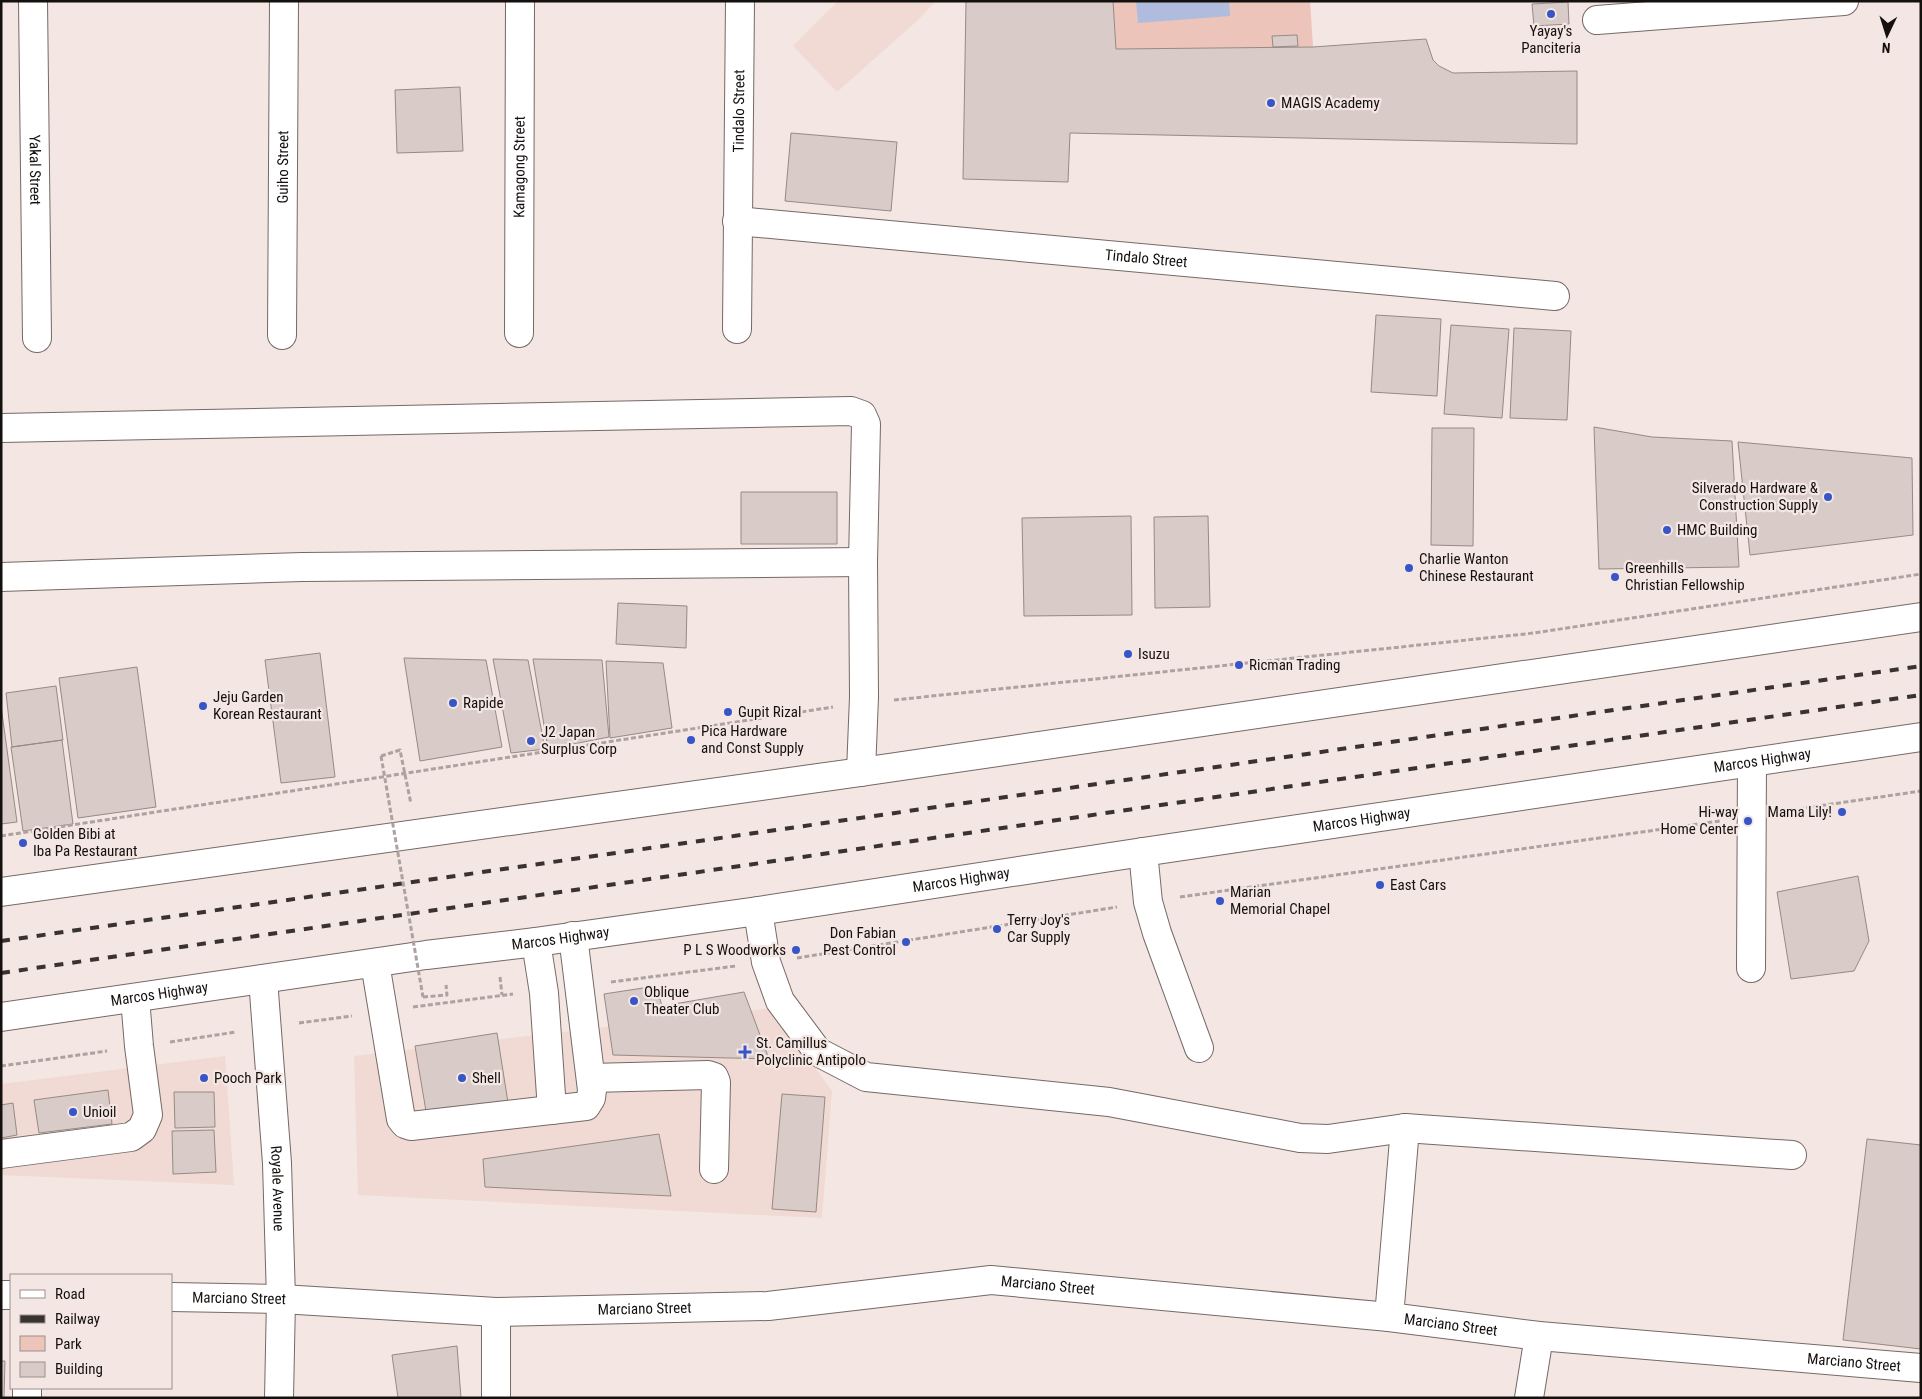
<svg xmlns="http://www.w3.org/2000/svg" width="1922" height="1399" font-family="'Roboto Condensed',sans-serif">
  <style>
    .built { fill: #f0dad3 }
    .green { fill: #edc4b9 }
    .water { fill: #afbcde }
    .building { fill: #d9ccc8; stroke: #968a86 }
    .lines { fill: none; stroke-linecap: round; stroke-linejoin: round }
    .minor-casing { stroke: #756965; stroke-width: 30 }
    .major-casing { stroke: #756965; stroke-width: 30 }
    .path { stroke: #ada29f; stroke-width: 3; stroke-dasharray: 5 2.5; stroke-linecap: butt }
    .minor { stroke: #fff; stroke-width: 28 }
    .major { stroke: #fff; stroke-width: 28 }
    .rail { stroke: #383330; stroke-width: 4; stroke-dasharray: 9 9; stroke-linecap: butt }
    .path-bridge { stroke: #ada29f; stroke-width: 3; stroke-dasharray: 5 2.5; stroke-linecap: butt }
    .poi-dot { fill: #3755c6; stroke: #f4e6e2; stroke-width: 2 }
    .labels { text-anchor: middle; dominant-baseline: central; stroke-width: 4.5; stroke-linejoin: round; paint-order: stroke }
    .poi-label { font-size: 15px; fill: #14100e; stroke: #f4e6e2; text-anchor: start }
    .street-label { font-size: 15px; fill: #14100e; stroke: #f4e6e2 }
  </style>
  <rect width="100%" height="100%" fill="#f4e6e2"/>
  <!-- built -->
  <path class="built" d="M838,1H936L918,20L837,92L793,46Z
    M772,1008L832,1091L822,1218L358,1195L354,1056Z
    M225,1056L234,1185L1,1175V1084Z"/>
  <!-- green -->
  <path class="green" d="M1113,1H1310L1313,47L1116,49Z"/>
  <!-- water -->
  <path class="water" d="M1136,1H1229L1230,16L1138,23Z"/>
  <!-- building -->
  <path class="building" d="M966,1H1113L1116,49L1313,47L1426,39L1433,60L1439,66L1453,73L1577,71V144L1070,133L1068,182L963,179Z
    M1568,2L1569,24L1534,26L1532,4Z
    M1297,35L1298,46L1273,47L1272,36Z
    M460,87L463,151L397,153L395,90Z
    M791,133L897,142L891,211L785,201Z
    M1376,315L1441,319L1437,396L1371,392Z
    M1451,325L1509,329L1502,418L1444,414Z
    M1514,328L1571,331L1567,420L1510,418Z
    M1594,427L1652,437L1732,441L1739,567L1599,569Z
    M1432,428H1474L1473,546L1431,545Z
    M1738,442L1912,458L1913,535L1750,555Z
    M741,492H837V544H741Z
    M1131,516L1132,615L1024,616L1022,518Z
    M1208,516L1210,607L1155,608L1154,517Z
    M618,603L687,606L686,648L616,644Z
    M320,653L335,777L281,783L265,660Z
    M404,658L486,660L502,747L420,761Z
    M493,659L528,660L545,749L511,753Z
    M533,659L602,660L609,737L548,749Z
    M606,661L663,663L672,728L610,738Z
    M137,667L156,807L78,818L59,678Z
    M56,686L63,740L12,747L6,693Z
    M1,706L17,822L1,824Z
    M62,740L73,824L23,831L11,747Z
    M1858,876L1869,941L1854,971L1791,979L1777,892Z
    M656,986L662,1006L744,992L769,1059L613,1055L604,994Z
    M497,1033L509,1109L428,1123L415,1046Z
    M108,1090L112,1124L39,1133L34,1100Z
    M174,1092H214L215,1127L175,1128Z
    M782,1094L825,1097L816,1212L772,1209Z
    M13,1103L17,1135L1,1138V1105Z
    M214,1130L216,1172L173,1174L172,1131Z
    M659,1134L671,1196L485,1187L483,1159Z
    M1867,1139L1921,1145V1349L1843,1340Z
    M457,1346L461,1398H398L392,1355Z
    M1,1361H5L4,1398H1Z"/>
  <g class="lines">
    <!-- minor casing -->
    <g class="minor-casing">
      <g id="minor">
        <path id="s1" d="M33,1L37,338"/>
        <path d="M1597,20L1844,1"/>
        <path id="s2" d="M737,221L1555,296"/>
        <path id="s3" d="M737,329L740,1"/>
        <path id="s4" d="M519,333L520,1"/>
        <path id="s5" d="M282,335L284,1"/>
        <path d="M1,428L851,411L862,415L866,424L863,562L864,697L861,772"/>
        <path d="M1,577L302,567L863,562"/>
        <path d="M1143,852L1148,902L1157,933L1199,1048"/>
        <path d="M758,911L766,962L780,1001L818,1052L866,1077L1109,1102L1300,1138L1328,1139L1405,1128L1792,1155"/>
        <path d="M536,942L544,993L552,1110"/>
        <path d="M375,963L401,1119L405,1124L411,1126L586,1106L591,1098L592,1090L573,936"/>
        <path d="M1751,968L1752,762"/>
        <path id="s6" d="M263,979L277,1163L281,1299L279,1398"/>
        <path d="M591,1078L708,1075L714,1077L716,1082L714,1169"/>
        <path d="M1,1154L131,1137L142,1129L148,1115L139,1046L135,998"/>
        <path d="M1,1295H11"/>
        <path id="s7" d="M171,1297L281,1299L496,1312L768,1306L991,1280L1389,1317L1539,1336L1921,1368"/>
        <path d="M496,1312V1398"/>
        <path d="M1389,1317L1405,1128"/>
        <path d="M27,1398V1388"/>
        <path d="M1529,1398L1539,1336"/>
      </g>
    </g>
    <!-- major casing -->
    <g class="major-casing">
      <g id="major">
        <path d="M1,892L861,772L1921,617"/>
        <path id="s8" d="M1,1017L426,955L536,942L758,911L1143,852L1921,737"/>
      </g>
    </g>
    <!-- path -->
    <path class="path" d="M894,700L1534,633L1921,574
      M381,756L400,750L411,804
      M1784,811L1921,791
      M1,836L833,707
      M1180,897L1720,821
      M797,958L1117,907
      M500,977L502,995
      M611,982L736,966
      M423,997L447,995L446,985
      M413,1007L513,994
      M299,1023L352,1016
      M170,1042L236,1032
      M1,1066L107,1051"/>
    <!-- minor -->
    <use href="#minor" class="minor"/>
    <!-- major -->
    <use href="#major" class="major"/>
    <!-- rail -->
    <path class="rail" d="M1,941L1921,666
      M1,973L1921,695"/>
    <!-- path-bridge -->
    <path class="path-bridge" d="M381,756L423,997"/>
  </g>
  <!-- markers -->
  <g class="poi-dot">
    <circle cx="1551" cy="14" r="5"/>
    <circle cx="1271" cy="103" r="5"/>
    <circle cx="1828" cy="497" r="5"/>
    <circle cx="1667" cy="530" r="5"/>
    <circle cx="1409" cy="568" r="5"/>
    <circle cx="1615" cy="577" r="5"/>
    <circle cx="1128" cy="654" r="5"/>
    <circle cx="1239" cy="665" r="5"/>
    <circle cx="453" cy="703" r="5"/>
    <circle cx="203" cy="706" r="5"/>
    <circle cx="728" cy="712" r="5"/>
    <circle cx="691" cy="740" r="5"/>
    <circle cx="531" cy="741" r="5"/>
    <circle cx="1842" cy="812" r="5"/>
    <circle cx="1748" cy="821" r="5"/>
    <circle cx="23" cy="843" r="5"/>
    <circle cx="1380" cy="885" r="5"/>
    <circle cx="1220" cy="901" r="5"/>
    <circle cx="997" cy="929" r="5"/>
    <circle cx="906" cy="942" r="5"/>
    <circle cx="796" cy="950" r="5"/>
    <circle cx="634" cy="1001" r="5"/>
    <path d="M742.5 1044.5h5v5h5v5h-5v5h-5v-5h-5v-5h5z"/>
    <circle cx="204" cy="1078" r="5"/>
    <circle cx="462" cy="1078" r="5"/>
    <circle cx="73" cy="1112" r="5"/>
  </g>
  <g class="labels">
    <!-- poi labels -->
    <g class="poi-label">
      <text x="1551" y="31" text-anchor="middle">Yayay's<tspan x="1551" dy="17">Panciteria</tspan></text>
      <text x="1281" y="103">MAGIS Academy</text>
      <text x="1818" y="488" text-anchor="end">Silverado Hardware &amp;<tspan x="1818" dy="17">Construction Supply</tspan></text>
      <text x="1677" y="530">HMC Building</text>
      <text x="1419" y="559">Charlie Wanton<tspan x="1419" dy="17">Chinese Restaurant</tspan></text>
      <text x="1625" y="568">Greenhills<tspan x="1625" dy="17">Christian Fellowship</tspan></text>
      <text x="1138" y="654">Isuzu</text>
      <text x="1249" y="665">Ricman Trading</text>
      <text x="213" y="697">Jeju Garden<tspan x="213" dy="17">Korean Restaurant</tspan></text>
      <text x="463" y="703">Rapide</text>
      <text x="738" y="712">Gupit Rizal</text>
      <text x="701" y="731">Pica Hardware<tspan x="701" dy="17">and Const Supply</tspan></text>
      <text x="541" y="732">J2 Japan<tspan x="541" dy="17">Surplus Corp</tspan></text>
      <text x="1738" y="812" text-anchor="end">Hi-way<tspan x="1738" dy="17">Home Center</tspan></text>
      <text x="1832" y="812" text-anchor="end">Mama Lily!</text>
      <text x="33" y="834">Golden Bibi at<tspan x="33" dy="17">Iba Pa Restaurant</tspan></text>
      <text x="1390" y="885">East Cars</text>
      <text x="1230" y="892">Marian<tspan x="1230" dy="17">Memorial Chapel</tspan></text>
      <text x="1007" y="920">Terry Joy's<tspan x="1007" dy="17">Car Supply</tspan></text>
      <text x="896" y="933" text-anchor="end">Don Fabian<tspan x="896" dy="17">Pest Control</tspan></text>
      <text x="786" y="950" text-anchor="end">P L S Woodworks</text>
      <text x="644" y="992">Oblique<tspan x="644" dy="17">Theater Club</tspan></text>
      <text x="756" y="1043">St. Camillus<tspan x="756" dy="17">Polyclinic Antipolo</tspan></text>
      <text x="214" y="1078">Pooch Park</text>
      <text x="472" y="1078">Shell</text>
      <text x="83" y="1112">Unioil</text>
    </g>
    <!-- street labels -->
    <g class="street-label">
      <text stroke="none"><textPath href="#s3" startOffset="218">Tindalo Street</textPath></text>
      <text stroke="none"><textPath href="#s4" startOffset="166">Kamagong Street</textPath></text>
      <text stroke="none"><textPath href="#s5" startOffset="168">Guiho Street</textPath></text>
      <text stroke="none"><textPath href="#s1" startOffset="169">Yakal Street</textPath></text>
      <text stroke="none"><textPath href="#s2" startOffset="411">Tindalo Street</textPath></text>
      <text stroke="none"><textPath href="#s8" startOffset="1780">Marcos Highway</textPath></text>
      <text stroke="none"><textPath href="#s8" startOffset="1375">Marcos Highway</textPath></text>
      <text stroke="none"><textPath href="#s8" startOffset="970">Marcos Highway</textPath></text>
      <text stroke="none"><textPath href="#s8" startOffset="565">Marcos Highway</textPath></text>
      <text stroke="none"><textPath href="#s8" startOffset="160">Marcos Highway</textPath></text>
      <text stroke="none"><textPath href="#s6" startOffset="210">Royale Avenue</textPath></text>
      <text stroke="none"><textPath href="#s7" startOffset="879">Marciano Street</textPath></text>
      <text stroke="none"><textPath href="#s7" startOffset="68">Marciano Street</textPath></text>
      <text stroke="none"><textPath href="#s7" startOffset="474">Marciano Street</textPath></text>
      <text stroke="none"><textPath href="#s7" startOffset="1284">Marciano Street</textPath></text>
      <text stroke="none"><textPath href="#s7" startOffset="1689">Marciano Street</textPath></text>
    </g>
  </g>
  <!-- border -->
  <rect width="1922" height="1399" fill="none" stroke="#14100e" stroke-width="5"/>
  <!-- legend -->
  <rect x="10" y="1274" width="162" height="115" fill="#f4e6e2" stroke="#9a908d"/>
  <rect x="20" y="1290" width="25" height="8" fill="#ffffff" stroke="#9a908d"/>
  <text x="55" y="1299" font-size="15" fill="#14100e">Road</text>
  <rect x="20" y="1315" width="25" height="8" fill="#383330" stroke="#9a908d"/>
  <text x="55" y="1324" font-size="15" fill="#14100e">Railway</text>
  <rect x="20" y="1336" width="25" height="15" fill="#edc4b9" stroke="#9a908d"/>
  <text x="55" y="1349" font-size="15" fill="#14100e">Park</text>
  <rect x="20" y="1362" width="25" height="15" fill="#d9ccc8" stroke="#9a908d"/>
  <text x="55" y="1374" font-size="15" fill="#14100e">Building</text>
  <!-- north arrow -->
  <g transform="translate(1887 35) rotate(184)" stroke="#f4e6e2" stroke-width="4" paint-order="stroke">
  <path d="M0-4L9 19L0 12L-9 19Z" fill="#14100e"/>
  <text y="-8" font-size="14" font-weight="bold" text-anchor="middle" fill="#14100e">N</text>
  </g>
</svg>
